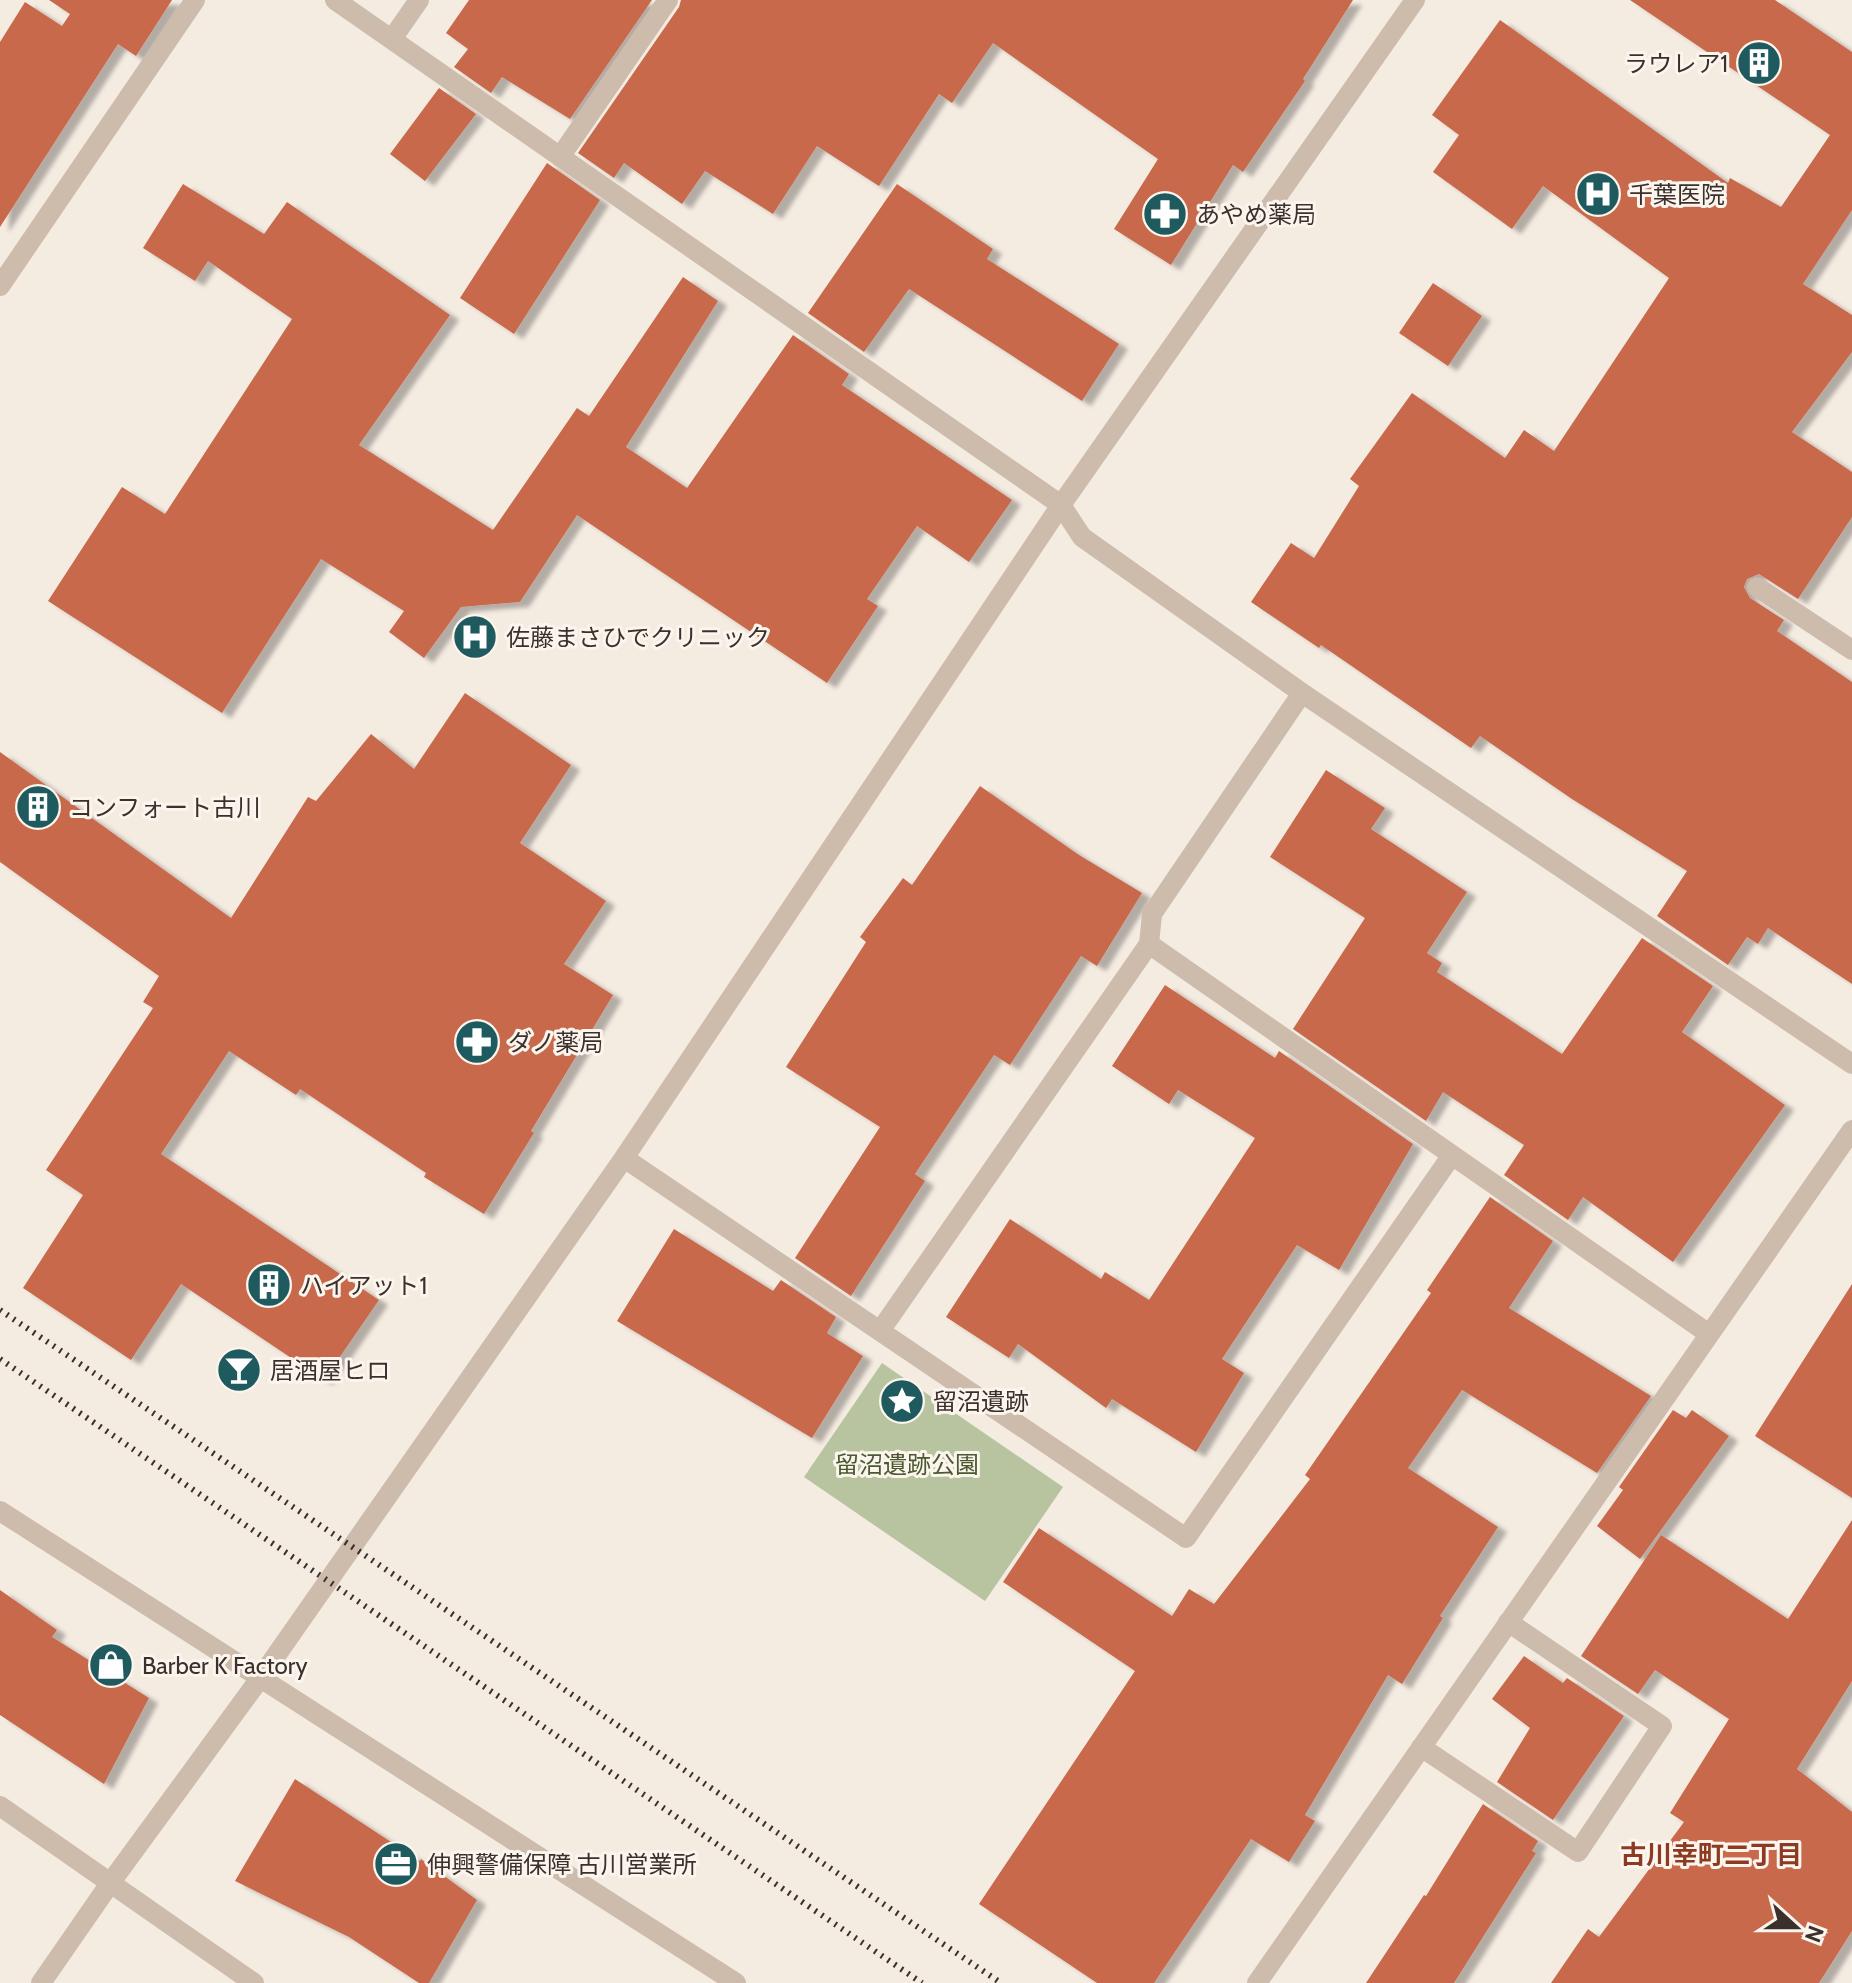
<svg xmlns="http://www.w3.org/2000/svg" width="1852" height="1983" font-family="Cabin,'Noto Sans JP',sans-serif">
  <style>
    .green { fill: #b8c4a0 }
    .building { fill: #c8694b; filter: url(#shadow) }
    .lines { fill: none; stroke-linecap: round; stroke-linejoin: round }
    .minor { stroke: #cdbbac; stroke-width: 20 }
    .rail { stroke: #3b302b; stroke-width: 6; stroke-dasharray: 2 6; stroke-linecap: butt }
    .labels { text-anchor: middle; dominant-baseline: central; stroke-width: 6; stroke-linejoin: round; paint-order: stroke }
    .poi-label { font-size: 24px; fill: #3b302b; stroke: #fbf5ee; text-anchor: start }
    .park-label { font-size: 24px; fill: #4a5a2e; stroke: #fbf5ee }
    .neighbourhood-label { font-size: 26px; font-weight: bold; fill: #8c3b22; stroke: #fbf5ee }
  </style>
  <defs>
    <filter id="shadow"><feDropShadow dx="9" dy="5" stdDeviation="2" flood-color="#0004"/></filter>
  </defs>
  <rect width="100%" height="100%" fill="#f4ebe1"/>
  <!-- green -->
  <path class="green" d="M882,1363L1063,1487L985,1601L804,1477Z"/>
  <!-- building -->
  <path class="building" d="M49,0H172L136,56L118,44L0,227V42L25,2L62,26L70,14Z
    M469,0H652L570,119L502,77L491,93L454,67L468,49L446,33Z
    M681,0H1353L1303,79L1305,81L1243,172L1233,165L1171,265L1114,229L1158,159L993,43L952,103L939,94L879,186L817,146L773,214L705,171L682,204L624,163L614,178L578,153L679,7Z
    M1630,0H1775L1852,52V210L1803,284L1852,315V352L1792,432L1852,472V517L1798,599L1759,574L1747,579L1744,587L1750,598L1784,620L1777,631L1852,682V984L1768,928L1758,944L1747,937L1728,965L1657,916L1687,871L1572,799L1480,736L1471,748L1321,645L1319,648L1251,602L1291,543L1314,558L1359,486L1350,479L1412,393L1505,458L1524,430L1554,451L1669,278L1543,186L1512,229L1433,172L1459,135L1432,115L1500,20L1728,183L1730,178L1781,207L1830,135Z
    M439,88L476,114L425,181L390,154Z
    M547,163L600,200L514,334L460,298Z
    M183,184L264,234L287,202L450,315L359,445L493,530L577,408L589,416L683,277L718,301L626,447L687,488L793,335L849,374L842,385L1012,500L969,562L917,526L867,599L878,606L827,683L577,515L520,602L461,607L424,658L389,632L404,611L321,559L222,713L48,601L122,487L165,514L292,319L208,261L195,281L143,248Z
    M897,184L993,249L987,259L1119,344L1082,401L909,289L864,352L808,313Z
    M1433,283L1482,316L1448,366L1399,333Z
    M465,693L571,765L520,843L606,901L564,964L613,995L531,1131L534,1133L484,1214L424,1177L426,1173L300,1089L296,1095L229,1051L161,1154L379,1300L324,1380L181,1284L131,1360L23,1288L83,1195L46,1170L153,1008L143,1002L159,976L0,862V752L231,918L308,797L316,801L371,734L414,769Z
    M1326,770L1385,808L1371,829L1467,892L1427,953L1442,963L1437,972L1562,1054L1642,938L1713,986L1682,1032L1785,1105L1673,1262L1583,1197L1568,1220L1504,1175L1524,1145L1443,1092L1426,1121L1293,1029L1365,918L1270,857Z
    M980,786L1079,855L1142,893L1097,966L1081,956L1010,1065L994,1055L915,1174L925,1181L851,1296L795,1258L880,1127L786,1067L866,942L860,937L903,878L912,885Z
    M1165,985L1275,1058L1279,1051L1413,1144L1339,1270L1297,1245L1222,1359L1244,1373L1196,1452L1112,1399L1106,1408L1018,1344L1009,1358L946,1317L1010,1219L1101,1279L1105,1272L1149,1300L1255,1138L1178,1090L1169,1104L1112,1066Z
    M1490,1197L1553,1241L1509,1308L1651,1396L1597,1473L1462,1390L1408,1468L1498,1527L1440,1616L1443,1618L1402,1684L1388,1675L1305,1815L1315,1821L1289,1862L1251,1839L1154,1983H1097L979,1904L1135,1671L1003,1582L1039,1528L1172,1616L1189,1589L1214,1604L1310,1479L1305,1475L1431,1293L1427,1290Z
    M674,1229L773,1291L781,1280L836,1317L827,1333L863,1356L812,1438L617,1321Z
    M1852,1284V1498L1755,1436Z
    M1673,1410L1686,1418L1692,1410L1729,1436L1640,1559L1597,1526L1623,1490L1619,1487Z
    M1852,1520V1681L1797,1769L1852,1812V1931L1819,1983H1551L1588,1929L1599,1937L1684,1822L1670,1813L1729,1719L1655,1670L1638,1694L1581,1656L1661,1535L1788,1619Z
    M0,1590L57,1630L52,1637L149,1698L104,1784L0,1715Z
    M1524,1656L1563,1683L1567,1678L1624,1716L1553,1820L1497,1782L1530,1728L1492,1699Z
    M295,1779L420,1861L421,1859L477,1900L429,1983H419L349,1937L235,1881Z
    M1483,1804L1538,1841L1532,1851L1536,1853L1454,1983H1366L1424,1895L1426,1896Z"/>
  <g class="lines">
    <!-- minor -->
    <path class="minor" d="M335,0L1061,505L1082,537L1302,693L1852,1064
      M392,39L419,0
      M560,157L668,0
      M0,286L195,0
      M1757,587L1852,650
      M1149,944L1152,914L1302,693
      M624,1158L1186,1538L1452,1155
      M880,1331L1149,944L1709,1334
      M0,1511L736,1983
      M1421,1747L1578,1852L1662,1726L1508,1622
      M0,1806L254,1983
      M41,1983L111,1882L261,1677L624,1158L1061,505L1415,0
      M1257,1983L1852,1130"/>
    <!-- rail -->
    <path class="rail" d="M0,1310L1001,1983
      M0,1359L922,1983"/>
  </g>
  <!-- icons -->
  <defs>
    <g id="building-disc" transform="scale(2.3)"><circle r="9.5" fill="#1f5a5e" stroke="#fbf5ee"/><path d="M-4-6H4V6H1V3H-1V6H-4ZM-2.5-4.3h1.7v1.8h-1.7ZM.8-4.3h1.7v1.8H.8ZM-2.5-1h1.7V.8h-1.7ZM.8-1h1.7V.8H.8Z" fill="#fff"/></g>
    <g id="hospital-disc" transform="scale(2.3)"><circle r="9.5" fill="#1f5a5e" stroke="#fbf5ee"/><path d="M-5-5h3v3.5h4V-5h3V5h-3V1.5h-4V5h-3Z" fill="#fff"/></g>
    <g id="pharmacy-disc" transform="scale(2.3)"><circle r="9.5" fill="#1f5a5e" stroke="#fbf5ee"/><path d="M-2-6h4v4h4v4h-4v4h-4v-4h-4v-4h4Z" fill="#fff"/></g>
    <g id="bar-disc" transform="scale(2.3)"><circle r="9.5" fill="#1f5a5e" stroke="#fbf5ee"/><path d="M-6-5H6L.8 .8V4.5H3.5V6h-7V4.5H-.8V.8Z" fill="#fff"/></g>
    <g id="sight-disc" transform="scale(2.3)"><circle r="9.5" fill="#1f5a5e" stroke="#fbf5ee"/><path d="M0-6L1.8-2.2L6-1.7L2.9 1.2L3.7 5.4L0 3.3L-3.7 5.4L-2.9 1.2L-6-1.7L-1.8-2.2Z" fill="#fff"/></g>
    <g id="shop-disc" transform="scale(2.3)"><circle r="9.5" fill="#1f5a5e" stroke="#fbf5ee"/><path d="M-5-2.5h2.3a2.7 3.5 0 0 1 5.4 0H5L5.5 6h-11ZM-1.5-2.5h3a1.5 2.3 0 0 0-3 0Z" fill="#fff"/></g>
    <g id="office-disc" transform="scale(2.3)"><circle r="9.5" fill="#1f5a5e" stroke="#fbf5ee"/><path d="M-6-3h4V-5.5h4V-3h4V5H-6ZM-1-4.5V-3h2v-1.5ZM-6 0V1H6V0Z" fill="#fff"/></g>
  </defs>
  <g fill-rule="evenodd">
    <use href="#building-disc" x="1759" y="63"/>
    <use href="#hospital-disc" x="1598" y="194"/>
    <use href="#pharmacy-disc" x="1165" y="214"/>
    <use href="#hospital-disc" x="475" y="637"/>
    <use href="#building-disc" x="38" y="807"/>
    <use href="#pharmacy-disc" x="477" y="1042"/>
    <use href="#building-disc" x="269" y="1285"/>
    <use href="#bar-disc" x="239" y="1370"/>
    <use href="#sight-disc" x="902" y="1401"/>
    <use href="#shop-disc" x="111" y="1665"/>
    <use href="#office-disc" x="396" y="1864"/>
  </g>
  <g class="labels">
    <!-- poi labels -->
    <g class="poi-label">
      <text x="1728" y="63" text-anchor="end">ラウレア1</text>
      <text x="1629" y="194">千葉医院</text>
      <text x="1196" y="214">あやめ薬局</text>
      <text x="506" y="637">佐藤まさひでクリニック</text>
      <text x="69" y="807">コンフォート古川</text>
      <text x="508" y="1042">ダノ薬局</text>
      <text x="300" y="1285">ハイアット1</text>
      <text x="270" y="1370">居酒屋ヒロ</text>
      <text x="933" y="1401">留沼遺跡</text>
      <text x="142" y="1665">Barber K Factory</text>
      <text x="427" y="1864">伸興警備保障 古川営業所</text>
    </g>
    <!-- park labels -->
    <g class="park-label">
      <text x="907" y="1464">留沼遺跡公園</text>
    </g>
    <!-- neighbourhood labels -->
    <g class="neighbourhood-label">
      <text x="1711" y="1855">古川幸町二丁目</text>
    </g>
  </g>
  <!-- north arrow -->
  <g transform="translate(1796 1927) rotate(111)" stroke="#fbf5ee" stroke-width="6" paint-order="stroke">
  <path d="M0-6L14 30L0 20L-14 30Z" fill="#3b302b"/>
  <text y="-12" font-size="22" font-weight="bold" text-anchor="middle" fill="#3b302b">N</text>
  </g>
</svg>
